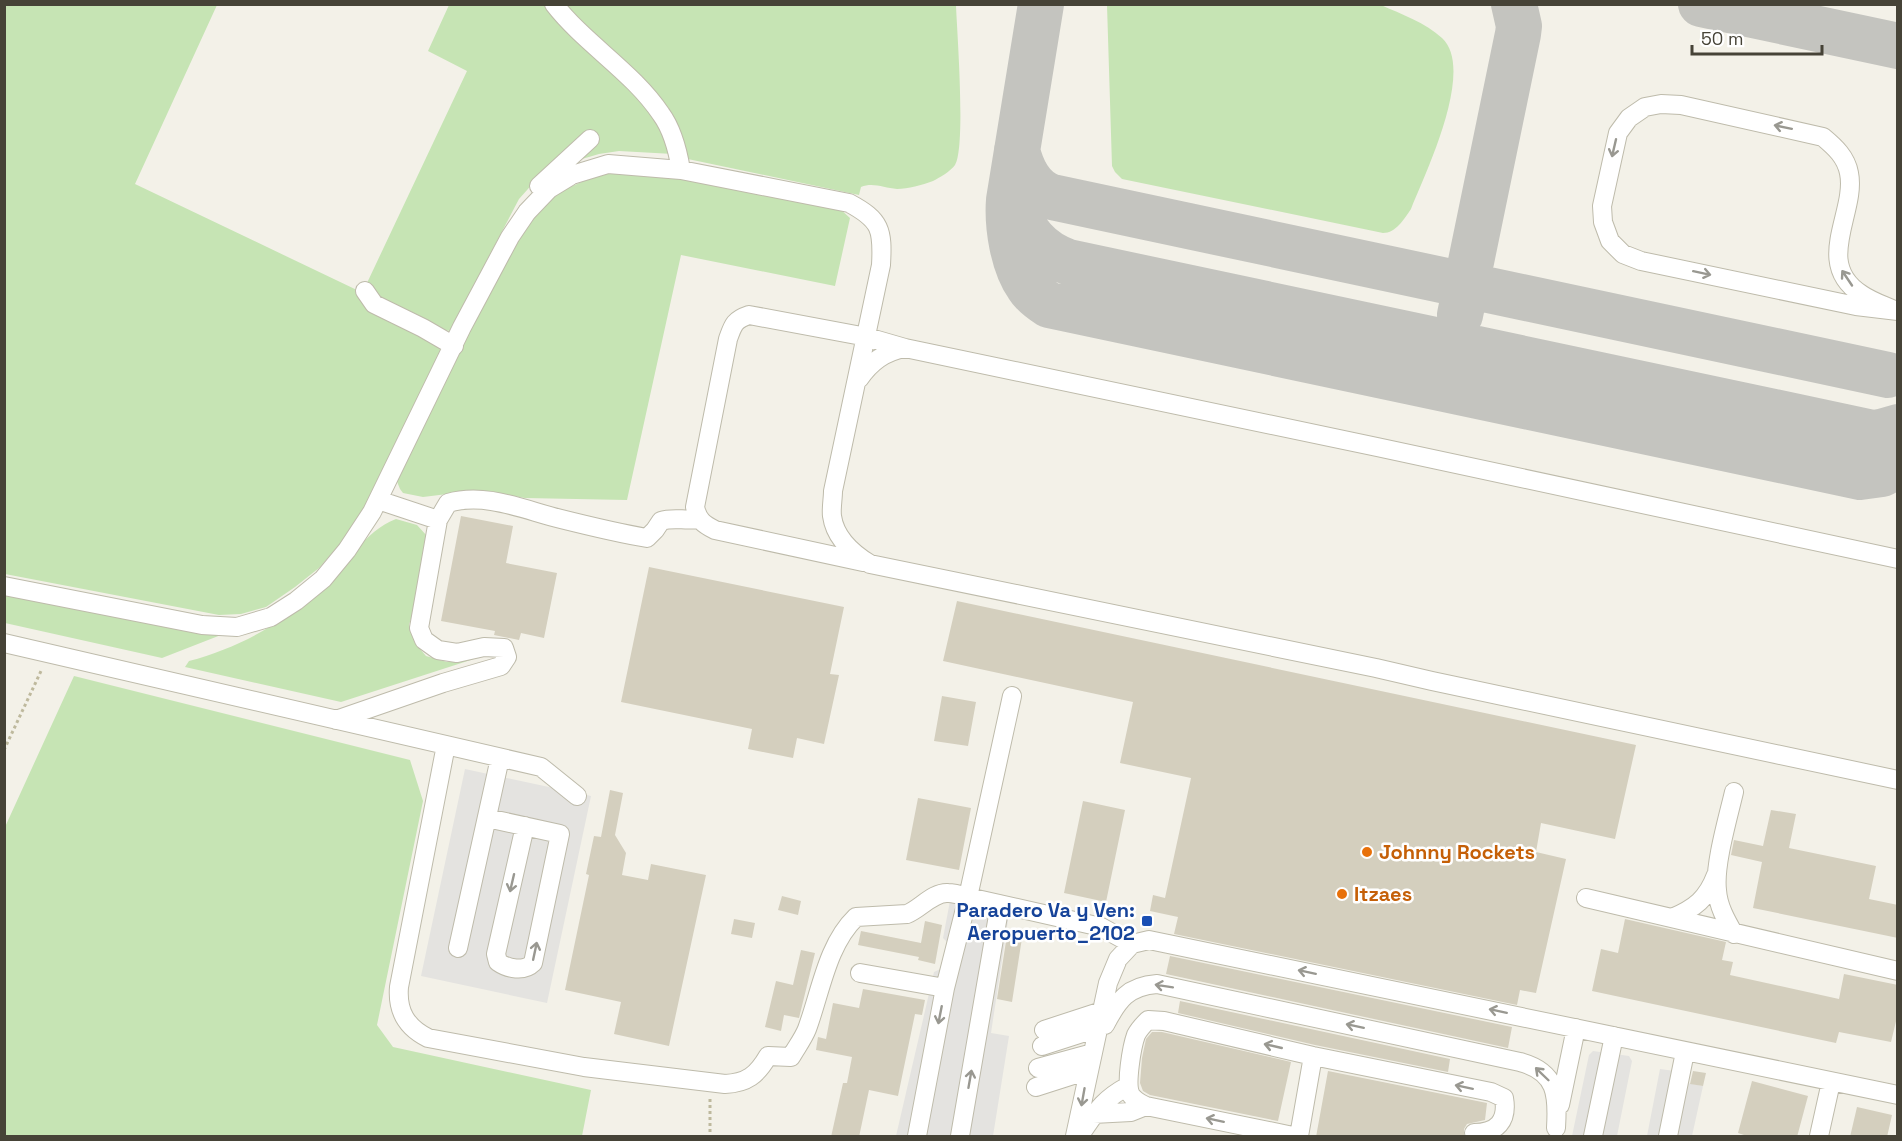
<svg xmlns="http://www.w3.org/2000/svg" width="1902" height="1141" font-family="'Space Grotesk',sans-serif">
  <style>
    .green { fill: #c6e4b4 }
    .parking { fill: #e4e3e0 }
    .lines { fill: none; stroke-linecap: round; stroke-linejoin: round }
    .taxiway { stroke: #c4c4bf; stroke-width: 46 }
    .building { fill: #d4cfbe }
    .minor-casing { stroke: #bebbab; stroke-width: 20 }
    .path { stroke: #beb99d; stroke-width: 3; stroke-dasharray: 3 3; stroke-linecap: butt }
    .minor { stroke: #fff; stroke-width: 18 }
    .oneway { stroke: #999891 }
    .food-dot { fill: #e8710a; stroke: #fff; stroke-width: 2 }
    .transit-dot { fill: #1a4fb4; stroke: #fff; stroke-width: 2 }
    .labels { text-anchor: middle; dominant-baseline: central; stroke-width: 5; stroke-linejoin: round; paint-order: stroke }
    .food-label { font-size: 20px; font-weight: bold; fill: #c56008; stroke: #fff; text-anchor: start }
    .transit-label { font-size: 20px; font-weight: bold; fill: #164399; stroke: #fff; text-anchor: end }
  </style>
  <rect width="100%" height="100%" fill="#f3f1e8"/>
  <!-- green -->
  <path class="green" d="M4,5H217L135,184L359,291L437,345L441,350L380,479L358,520L340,544L319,568L295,587L266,607L241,614L219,615L5,574Z
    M449,5H548L652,110L673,154L619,151L599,154L582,159L536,180L519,199L450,331L439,329L379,300L367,283L467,71L428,51Z
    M561,5H956C957,32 966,147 955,165C951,171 939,178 933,181C922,185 908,189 897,189C884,188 873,182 861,187L859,195L683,158L680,148Z
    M1107,5H1381C1401,14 1426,23 1442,38C1476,69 1425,174 1411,209C1404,219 1396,233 1383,233L1122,179L1115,172L1112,166Z
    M643,171L839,208L850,218L835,286L681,255L627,500L525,498L480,490L423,497L403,493L400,489L396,479L517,237L547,201L566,189L586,180L609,173Z
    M396,519L417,525L427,536L424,577L409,625L415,643L426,656L447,662L483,656L341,702L185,667L189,661C238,648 284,623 321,588C346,566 364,531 396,519Z
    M5,590L226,633L162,658L5,623Z
    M74,676L410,760L423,801L377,1025L393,1047L591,1090L582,1136H5V827Z"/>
  <!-- parking -->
  <path class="parking" d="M465,769L591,796L547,1003L421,976Z
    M950,901L1009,914L991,1033L1009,1036L993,1136H896L934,972L949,965L952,947L943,938Z
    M1593,1051L1629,1056L1632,1061L1617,1136H1572L1589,1055Z
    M1660,1069L1689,1073L1687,1083L1703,1086L1692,1136H1647Z"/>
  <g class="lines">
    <!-- taxiway -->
    <path class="taxiway" d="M1041,4L1009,200C1007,226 1013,265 1028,286C1033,294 1041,300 1049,305L1860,477L1882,474L1898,465
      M1701,4L1898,46
      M1017,150C1022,171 1031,190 1052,197L1888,375
      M1015,203C1022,232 1039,252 1068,262L1868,432L1877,433L1898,427
      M1460,315L1518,34L1519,26L1514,4"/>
  </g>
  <!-- building -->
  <path class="building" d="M461,516L513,526L506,563L557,573L544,638L521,633L519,640L494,635L495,631L441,621Z
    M649,567L844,607L830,674L839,675L824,744L797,738L793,758L748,749L752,729L621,702Z
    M957,601L1636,745L1615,839L1541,823L1536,852L1566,859L1536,993L1520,990L1517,1005L1174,934L1178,917L1150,911L1153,895L1165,898L1191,778L1120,763L1133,702L943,661Z
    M942,696L976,702L968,746L934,741Z
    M610,790L623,793L615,835L626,853L622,875L648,880L651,864L706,875L669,1046L614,1034L621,1002L565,990L589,875L586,874L594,836L601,837Z
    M918,798L971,808L959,870L906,860Z
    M1083,801L1125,810L1106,902L1064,893Z
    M1771,810L1796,814L1789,848L1876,866L1869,899L1898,905V938L1753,908L1762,862L1731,855L1734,840L1763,846Z
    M782,896L801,901L798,915L778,910Z
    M734,919L755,923L752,938L731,934Z
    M1625,919L1726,942L1722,960L1733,962L1730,975L1839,999L1844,974L1898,985V1013L1891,1042L1839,1032L1836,1043L1592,991L1601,949L1618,953Z
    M925,921L942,925L935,964L918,960L919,957L858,945L861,931L921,943Z
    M1007,935L1022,938L1012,1002L997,999Z
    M801,950L815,953L799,1018L784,1015L781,1031L765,1027L776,981L793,985Z
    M1170,956L1512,1027L1508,1048L1166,974Z
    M863,989L925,1000L922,1015L915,1014L898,1096L869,1090L859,1137H831L843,1083H847L852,1057L816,1050L818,1037L826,1039L833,1003L859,1008Z
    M1180,1001L1450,1059L1448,1072L1315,1045L1178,1013Z
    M1152,1032H1162L1291,1062L1278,1121L1150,1095L1143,1091L1140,1083L1142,1058L1146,1039Z
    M1328,1071L1487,1103L1485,1120L1467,1124L1464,1129V1137H1316Z
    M1693,1071L1706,1073L1703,1086L1690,1084Z
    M1752,1081L1808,1096L1797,1137H1750L1738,1133Z
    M1857,1107L1892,1115L1887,1137H1850Z"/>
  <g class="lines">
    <!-- minor casing -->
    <g class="minor-casing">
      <path id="minor" d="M554,4C585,44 633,72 661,114C672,129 678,152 681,170
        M539,186L590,139
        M365,291L374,304L423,328L454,346
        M1894,310C1883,305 1871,301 1861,294C1813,263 1857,212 1849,173C1846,157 1835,147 1823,137L1681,105L1661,104L1645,107L1629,118L1618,133L1602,206L1603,222L1610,241L1623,254L1641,261L1856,306L1898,311
        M859,379C871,362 884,352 905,348L1377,447L1898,559
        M378,500L438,520
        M863,562L715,530C703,524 698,520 695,507L728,339C733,325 734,320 749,315L867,337L905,348
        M4,586L202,625L237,627L271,617L296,601L323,579L347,550L372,512L462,327L510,237L527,212L549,189L572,175L608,164L681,170L849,203C881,220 883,230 881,265L833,491C833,499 831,508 832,516C835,538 852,553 870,564L1376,668L1432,681L1898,780
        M4,643L541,767L577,796
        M1012,696L968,897L1101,927L1132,944
        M336,720L443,683L501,666L507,657L504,648L484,647L457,653L438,650L424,640L419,628L438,520L448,503C486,492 524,510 561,519C589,526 618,533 647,538L655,530L661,521C673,517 685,521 698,519
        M446,745L399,987C397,1011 406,1027 428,1038L584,1067L725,1084C747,1083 757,1075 768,1056L791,1057C796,1048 803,1039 807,1029C821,991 827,945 856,917L907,914C920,909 933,892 948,893C954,893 961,895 968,897L945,988L917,1136
        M487,818L560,834L533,963C524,972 508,969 498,962L496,954L525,826
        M1586,898L1898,971
        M1672,918C1695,908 1707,899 1716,875
        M1734,934C1726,920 1718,906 1717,890C1714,865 1728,818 1734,792
        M458,948L500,758
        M860,973L945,988
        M1105,1025C1118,1000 1128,986 1157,984L1520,1062C1557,1072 1558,1095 1556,1128
        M1044,1030L1102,1011
        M1042,1046L1098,1028
        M1038,1068L1093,1053
        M1036,1087L1089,1070
        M1560,1105L1576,1028
        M1093,1114L1131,1112L1146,1106
        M1080,1135C1096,1112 1102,1100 1128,1086
        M960,1136L1000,904
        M1075,1136L1108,983L1118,959L1132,944L1149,940L1898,1095
        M1293,1136L1146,1106C1140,1103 1135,1101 1131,1095C1125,1085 1132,1046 1136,1035C1139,1029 1144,1024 1148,1020L1164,1021L1313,1056L1491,1092L1504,1098C1508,1121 1497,1133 1474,1133
        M1299,1136L1313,1056
        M1593,1136L1614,1036
        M1668,1136L1685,1052
        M1819,1136L1831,1082"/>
    </g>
    <!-- path -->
    <path class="path" d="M4,750L42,669
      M710,1099V1136"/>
    <!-- minor -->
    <use href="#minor" class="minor"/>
  </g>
  <!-- one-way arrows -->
  <defs><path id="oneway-shaft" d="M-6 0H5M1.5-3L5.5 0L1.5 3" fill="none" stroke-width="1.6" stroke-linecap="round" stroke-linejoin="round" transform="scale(1.5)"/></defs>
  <g class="oneway">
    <use href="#oneway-shaft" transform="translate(1783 127) rotate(-168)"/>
    <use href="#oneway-shaft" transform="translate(1614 148) rotate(103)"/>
    <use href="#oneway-shaft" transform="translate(1702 273) rotate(12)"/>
    <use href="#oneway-shaft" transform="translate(1847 278) rotate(-124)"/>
    <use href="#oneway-shaft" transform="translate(512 883) rotate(103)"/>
    <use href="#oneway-shaft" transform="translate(535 951) rotate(-78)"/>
    <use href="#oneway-shaft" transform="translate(1307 972) rotate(-168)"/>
    <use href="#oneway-shaft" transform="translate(1164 986) rotate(-171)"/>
    <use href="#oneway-shaft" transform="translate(1498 1011) rotate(-168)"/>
    <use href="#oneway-shaft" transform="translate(940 1015) rotate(101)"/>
    <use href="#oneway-shaft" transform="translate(1355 1026) rotate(-168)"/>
    <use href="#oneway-shaft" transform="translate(1273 1046) rotate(-167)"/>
    <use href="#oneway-shaft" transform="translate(1542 1074) rotate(-136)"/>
    <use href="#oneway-shaft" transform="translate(970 1079) rotate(-80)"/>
    <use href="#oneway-shaft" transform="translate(1464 1087) rotate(-168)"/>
    <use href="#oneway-shaft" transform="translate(1083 1097) rotate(100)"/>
    <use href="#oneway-shaft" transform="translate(1215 1120) rotate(-168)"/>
  </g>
  <!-- markers -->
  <g class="food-dot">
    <circle cx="1367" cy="852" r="6"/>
    <circle cx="1342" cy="894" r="6"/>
  </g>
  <rect class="transit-dot" x="1141" y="915" width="12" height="12" rx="3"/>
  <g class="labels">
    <!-- food labels -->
    <g class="food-label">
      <text x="1379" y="852">Johnny Rockets</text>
      <text x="1354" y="894">Itzaes</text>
    </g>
    <!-- transit labels -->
    <g class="transit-label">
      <text x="1135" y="910">Paradero Va y Ven:<tspan x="1135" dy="23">Aeropuerto_2102</tspan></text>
    </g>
  </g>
  <!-- border -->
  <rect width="1902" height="1141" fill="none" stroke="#464337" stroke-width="12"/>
  <!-- scale -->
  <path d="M1692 45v9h130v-9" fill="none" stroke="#464337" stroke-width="3"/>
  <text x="1701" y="45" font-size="18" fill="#464337" stroke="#ffffff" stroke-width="4.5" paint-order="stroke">50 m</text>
</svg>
